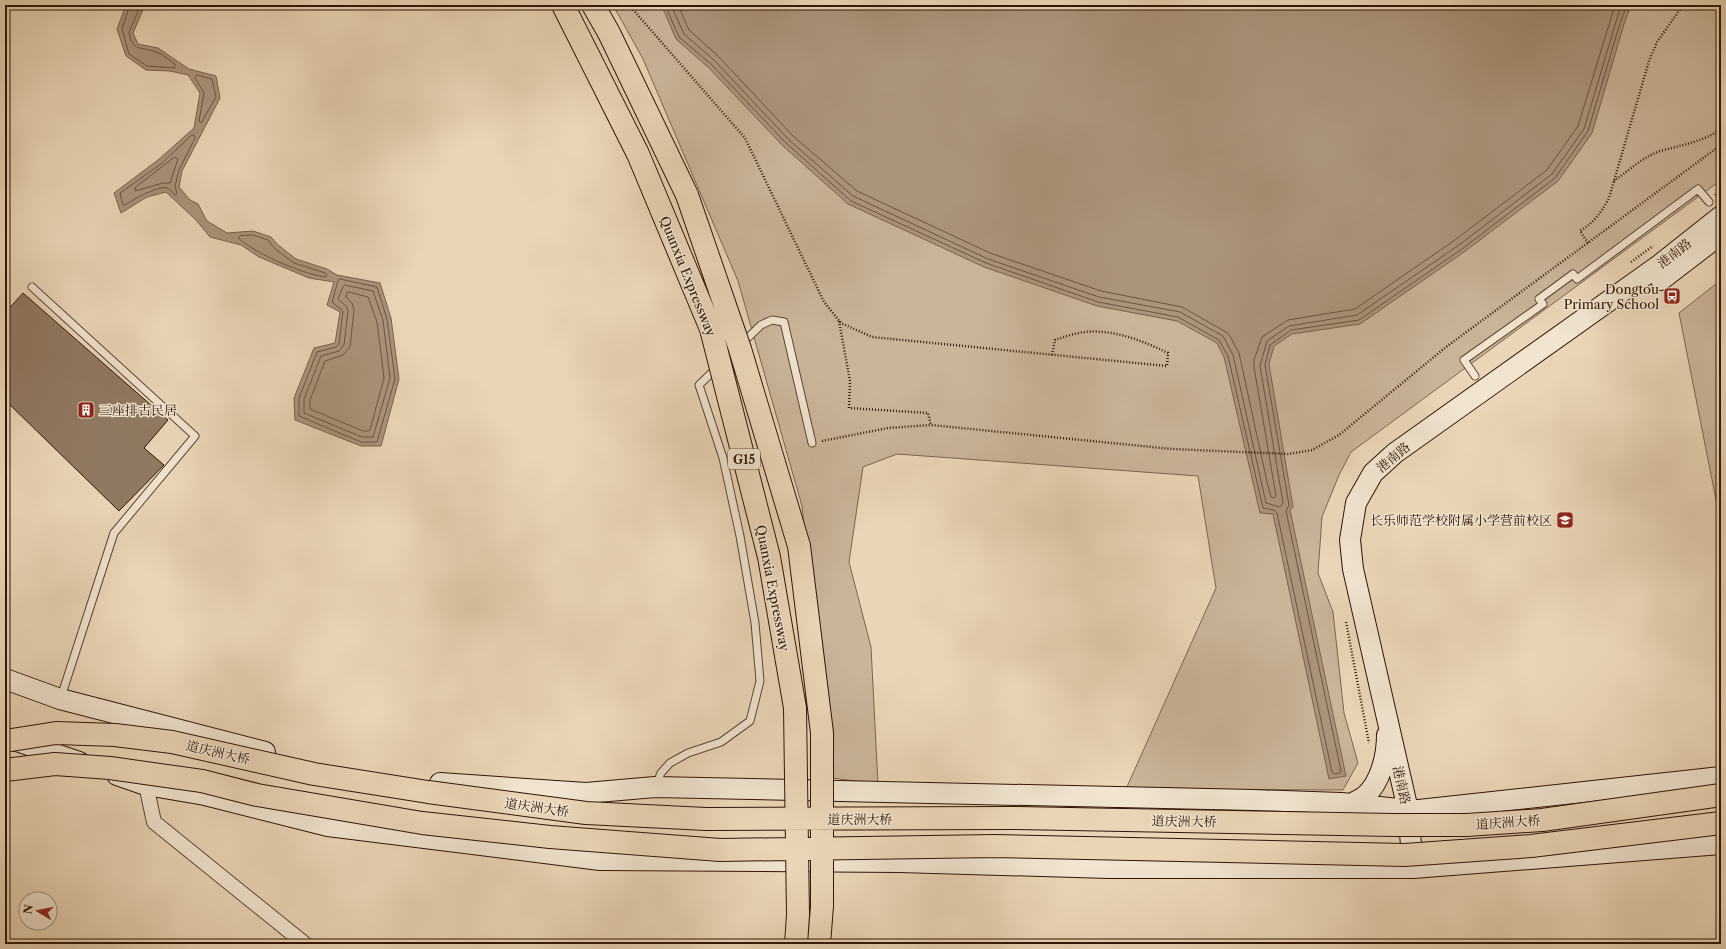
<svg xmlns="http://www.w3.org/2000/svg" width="1726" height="949" font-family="'Libre Caslon Text','Noto Serif SC',serif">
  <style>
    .green { fill: #cab599; stroke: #7c654f }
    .water { fill: #aa947a; stroke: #79614b }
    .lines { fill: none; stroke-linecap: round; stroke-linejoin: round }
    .shore { stroke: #6c5440; stroke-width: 1 }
    .building { fill: #907962; stroke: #2f1505 }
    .lane-casing { stroke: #5e4532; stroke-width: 9 }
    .street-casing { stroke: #5e4532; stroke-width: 16 }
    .secondary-casing { stroke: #2f1505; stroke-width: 22 }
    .path { stroke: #2f1505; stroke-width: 2.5; stroke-dasharray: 1 2; stroke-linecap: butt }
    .lane { stroke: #f1e4d0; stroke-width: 7 }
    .street { stroke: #f1e4d0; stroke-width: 14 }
    .secondary { stroke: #f1e4d0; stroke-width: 20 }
    .highway-bridge-casing { stroke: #2f1505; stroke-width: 24; stroke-linecap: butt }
    .highway-bridge { stroke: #ead6b7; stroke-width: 22 }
    .labels { text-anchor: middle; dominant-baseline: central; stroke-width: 3; stroke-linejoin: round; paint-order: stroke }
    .shield { fill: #f1e4d0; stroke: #695342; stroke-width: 1 }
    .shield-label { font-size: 12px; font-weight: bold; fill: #2f1505 }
    .street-label { font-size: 13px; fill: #2f1505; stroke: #f1e4d0 }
    .poi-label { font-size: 13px; fill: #2f1505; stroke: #f1e4d0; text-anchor: end }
  </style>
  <rect width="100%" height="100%" fill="#ead6b7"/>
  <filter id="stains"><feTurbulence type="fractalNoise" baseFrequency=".005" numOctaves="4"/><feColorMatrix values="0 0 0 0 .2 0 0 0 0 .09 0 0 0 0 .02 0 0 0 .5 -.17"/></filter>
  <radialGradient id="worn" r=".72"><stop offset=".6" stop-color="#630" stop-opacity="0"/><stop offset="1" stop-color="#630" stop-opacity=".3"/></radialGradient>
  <!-- green -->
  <path class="green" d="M613,5H1721V180L1351,452L1339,475L1322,517L1318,573L1333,612L1344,713L1358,763L1343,790L1126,789L1216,588L1198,476L897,454L863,467L849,562L871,647L878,784L832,778L802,506L738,281L643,59Z
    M1721,280V525L1679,313Z"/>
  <!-- water -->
  <path class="water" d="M126,5H145L133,33L138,44L158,48L189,69L216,76L220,98L182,171L179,187L190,200L198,204L207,221L227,233L253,231L271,237L277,244L296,259L327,269L337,275L380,283L391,318L399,379L381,446H361L295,420L294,398L314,348L335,343L340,312L327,305L334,282L309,278L259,257L241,245L210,237L196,220L166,192L147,197L121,213L114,193L158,160L194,128L200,93L188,75L170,71L146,70L126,56L117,29Z
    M660,5H1631L1624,24L1592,133L1558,181L1464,252L1360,324L1292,334L1274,346L1269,364L1293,507L1290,510L1346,776L1329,779L1273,514L1260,513L1224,357L1217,343L1177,321L1097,306L984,267L848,204L783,146L708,67L676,39L664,11Z"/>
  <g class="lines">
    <!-- shore -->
    <path class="shore" d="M130,5L122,29L129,54L147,66L175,68V64C169,60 163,54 156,52C142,46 132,53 129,32L141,5
      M665,5L679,37L711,64L786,143L851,201L986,263L1098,302L1178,317L1219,340L1228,356L1263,508L1274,510L1277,513L1332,772L1334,774L1340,773L1341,771L1286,511L1289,505L1265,365L1270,345L1291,330L1359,320L1462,249L1555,178L1588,131L1620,23L1627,5
      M671,5L684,34L714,60L789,140L853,196L988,259L1099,297L1180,312L1223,336L1233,355L1266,503L1280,507L1283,503L1260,366L1267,341L1289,326L1357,315L1459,245L1552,174L1584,129L1621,5
      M678,5L689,30L718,56L793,136L857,191L990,253L1101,291L1182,307L1226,332L1230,336L1239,353L1267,482L1271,497L1274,498L1276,496L1254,367V360L1262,337L1288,320L1355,309L1455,240L1547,170L1578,126L1615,5
      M197,75L212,79L216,97L201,123L199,121L204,93L195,78Z
      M192,135H194L195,138L179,170L175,186L177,194L175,195C173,193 170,189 167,188C159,185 132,200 125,205H123L120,193L161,164Z
      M175,157L178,159L170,183H163L135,191V188Z
      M253,235L268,240L274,248L294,263L325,273L327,276L325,277C297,272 259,255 238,238L240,236Z
      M340,279L377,287L387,319L395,379L377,442H361L299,416V398L317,352L336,347L339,344L343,311L332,302L338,281Z
      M345,285L373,291L383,320L390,378L373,437H362L304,413V399L321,356L339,351L344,345L348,311L346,306L338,299L343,287Z
      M349,292L368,297L377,322L384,378L370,430L368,431H363L310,409V400L325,361L343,355L350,347L354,310L352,303L346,297L347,293Z"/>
  </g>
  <!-- building -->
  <path class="building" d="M23,293L168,420L144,448L164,465L119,511L5,400V313Z"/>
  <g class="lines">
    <!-- lane casing -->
    <g class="lane-casing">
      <path id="lane" d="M32,287L195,436L114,533L61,697
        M1475,376L1464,360L1543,304L1539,299L1573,274L1577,279L1698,189L1709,202
        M656,785L661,773L670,763L688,753L721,742L750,721L760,681L755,623L740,536L723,458L699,385L761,325L772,320L784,322L812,443"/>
    </g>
    <!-- street casing -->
    <g class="street-casing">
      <path id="street" d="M146,785L154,822L305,944"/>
    </g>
    <!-- secondary casing -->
    <g class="secondary-casing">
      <path id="secondary" d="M1661,280L1721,234
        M5,679L60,699L265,752
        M11,739L79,762
        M117,775L146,785L205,795L328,826L600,860L899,862L1109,868H1413L1721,844
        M440,783L586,793L655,787L1253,800L1341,803L1408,810H1419L1721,777
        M1351,804C1356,801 1361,799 1365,796C1381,782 1387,755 1387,735
        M1413,868L1408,810L1353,569L1350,540L1356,503L1373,473L1395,453L1658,266L1721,216"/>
    </g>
    <!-- path -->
    <path class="path" d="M629,5L745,138L824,302L841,323L872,337L1167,366L1168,353C1143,341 1114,329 1085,332C1075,333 1064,337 1055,340L1052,355
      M1614,181C1628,171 1643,157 1660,151C1682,145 1702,142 1721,129
      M1715,195L1721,190
      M1588,243L1580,231C1594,223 1602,211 1609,198L1649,61L1657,42L1683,5
      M1631,262L1653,246
      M839,321L850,381L849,408L928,413L931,425
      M822,441L888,428L931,425L1172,449L1289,454L1312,450L1339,435L1446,347L1721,145
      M1346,622L1369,743"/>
    <!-- lane -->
    <use href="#lane" class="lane"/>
    <!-- street -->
    <use href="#street" class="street"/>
    <!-- secondary -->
    <use href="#secondary" class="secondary"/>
    <!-- highway-bridge casing -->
    <g class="highway-bridge-casing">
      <path id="highway-bridge" d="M563,5L638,154L711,329L769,557L795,708L798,915L796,944
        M593,5L609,33L687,195L740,349L799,546L822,733V906L819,944
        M5,741L56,733L115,735L172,742L314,774L428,792L586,813L706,819L1015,818L1394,825H1467L1542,820L1721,795
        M5,770L55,764L110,768L202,781L257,795L422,823L550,837L720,850L995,846L1405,855L1531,846L1721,823"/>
    </g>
    <!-- highway-bridge -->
    <use href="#highway-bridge" class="highway-bridge"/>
  </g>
  <!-- icons -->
  <defs>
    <g id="bus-square" transform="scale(0.9)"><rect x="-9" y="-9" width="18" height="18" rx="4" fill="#8f2418" stroke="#f1e4d0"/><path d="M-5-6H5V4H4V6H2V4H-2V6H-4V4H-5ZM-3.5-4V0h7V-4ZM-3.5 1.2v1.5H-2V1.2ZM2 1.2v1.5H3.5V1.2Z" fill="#fff"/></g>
    <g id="building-square" transform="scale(0.9)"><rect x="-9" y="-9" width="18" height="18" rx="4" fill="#8f2418" stroke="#f1e4d0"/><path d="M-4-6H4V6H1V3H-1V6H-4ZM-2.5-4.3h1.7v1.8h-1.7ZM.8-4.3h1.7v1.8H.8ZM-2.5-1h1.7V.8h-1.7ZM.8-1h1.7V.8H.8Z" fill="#fff"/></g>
    <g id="school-square" transform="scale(0.9)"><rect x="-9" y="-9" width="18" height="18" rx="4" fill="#8f2418" stroke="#f1e4d0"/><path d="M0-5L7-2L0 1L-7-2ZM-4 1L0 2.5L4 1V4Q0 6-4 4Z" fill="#fff"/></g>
  </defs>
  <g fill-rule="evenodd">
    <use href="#bus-square" x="1672" y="296"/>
    <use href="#building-square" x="86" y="410"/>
    <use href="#school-square" x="1565" y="520"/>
  </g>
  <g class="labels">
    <!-- shield labels -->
    <rect class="shield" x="728" y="449" width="32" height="20" rx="3"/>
    <g class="shield-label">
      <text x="744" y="459">G15</text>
    </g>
    <!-- street labels -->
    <g class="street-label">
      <text transform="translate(1674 253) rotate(-38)">港南路</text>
      <text transform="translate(688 276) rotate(68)">Quanxia Expressway</text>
      <text transform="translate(1393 457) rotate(-40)">港南路</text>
      <text transform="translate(773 588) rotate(79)">Quanxia Expressway</text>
      <text transform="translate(218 752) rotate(13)">道庆洲大桥</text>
      <text transform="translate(1402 785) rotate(77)">港南路</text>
      <text transform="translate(537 807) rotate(8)">道庆洲大桥</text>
      <text x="860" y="819">道庆洲大桥</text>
      <text transform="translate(1184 821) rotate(1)">道庆洲大桥</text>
      <text transform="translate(1508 822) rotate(-4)">道庆洲大桥</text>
    </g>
    <!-- poi labels -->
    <g class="poi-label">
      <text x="1659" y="289">Dongtou<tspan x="1659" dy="15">Primary School</tspan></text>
      <text x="99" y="410" text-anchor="start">三座排古民居</text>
      <text x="1552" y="520">长乐师范学校附属小学营前校区</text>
    </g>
  </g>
  <!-- margin -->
  <rect width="1726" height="949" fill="none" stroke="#ead6b7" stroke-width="20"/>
  <rect x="6" y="6" width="1714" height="937" fill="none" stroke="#2f1505" stroke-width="2"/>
  <rect x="10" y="10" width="1706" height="929" fill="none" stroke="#2f1505"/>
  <!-- north arrow -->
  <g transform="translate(38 911) rotate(280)"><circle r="19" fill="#f1e4d0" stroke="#a3917f"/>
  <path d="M0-3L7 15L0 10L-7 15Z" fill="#8f2418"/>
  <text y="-6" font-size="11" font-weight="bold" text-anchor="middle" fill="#2f1505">N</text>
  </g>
  <rect width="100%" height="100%" filter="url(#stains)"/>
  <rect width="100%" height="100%" fill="url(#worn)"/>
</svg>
